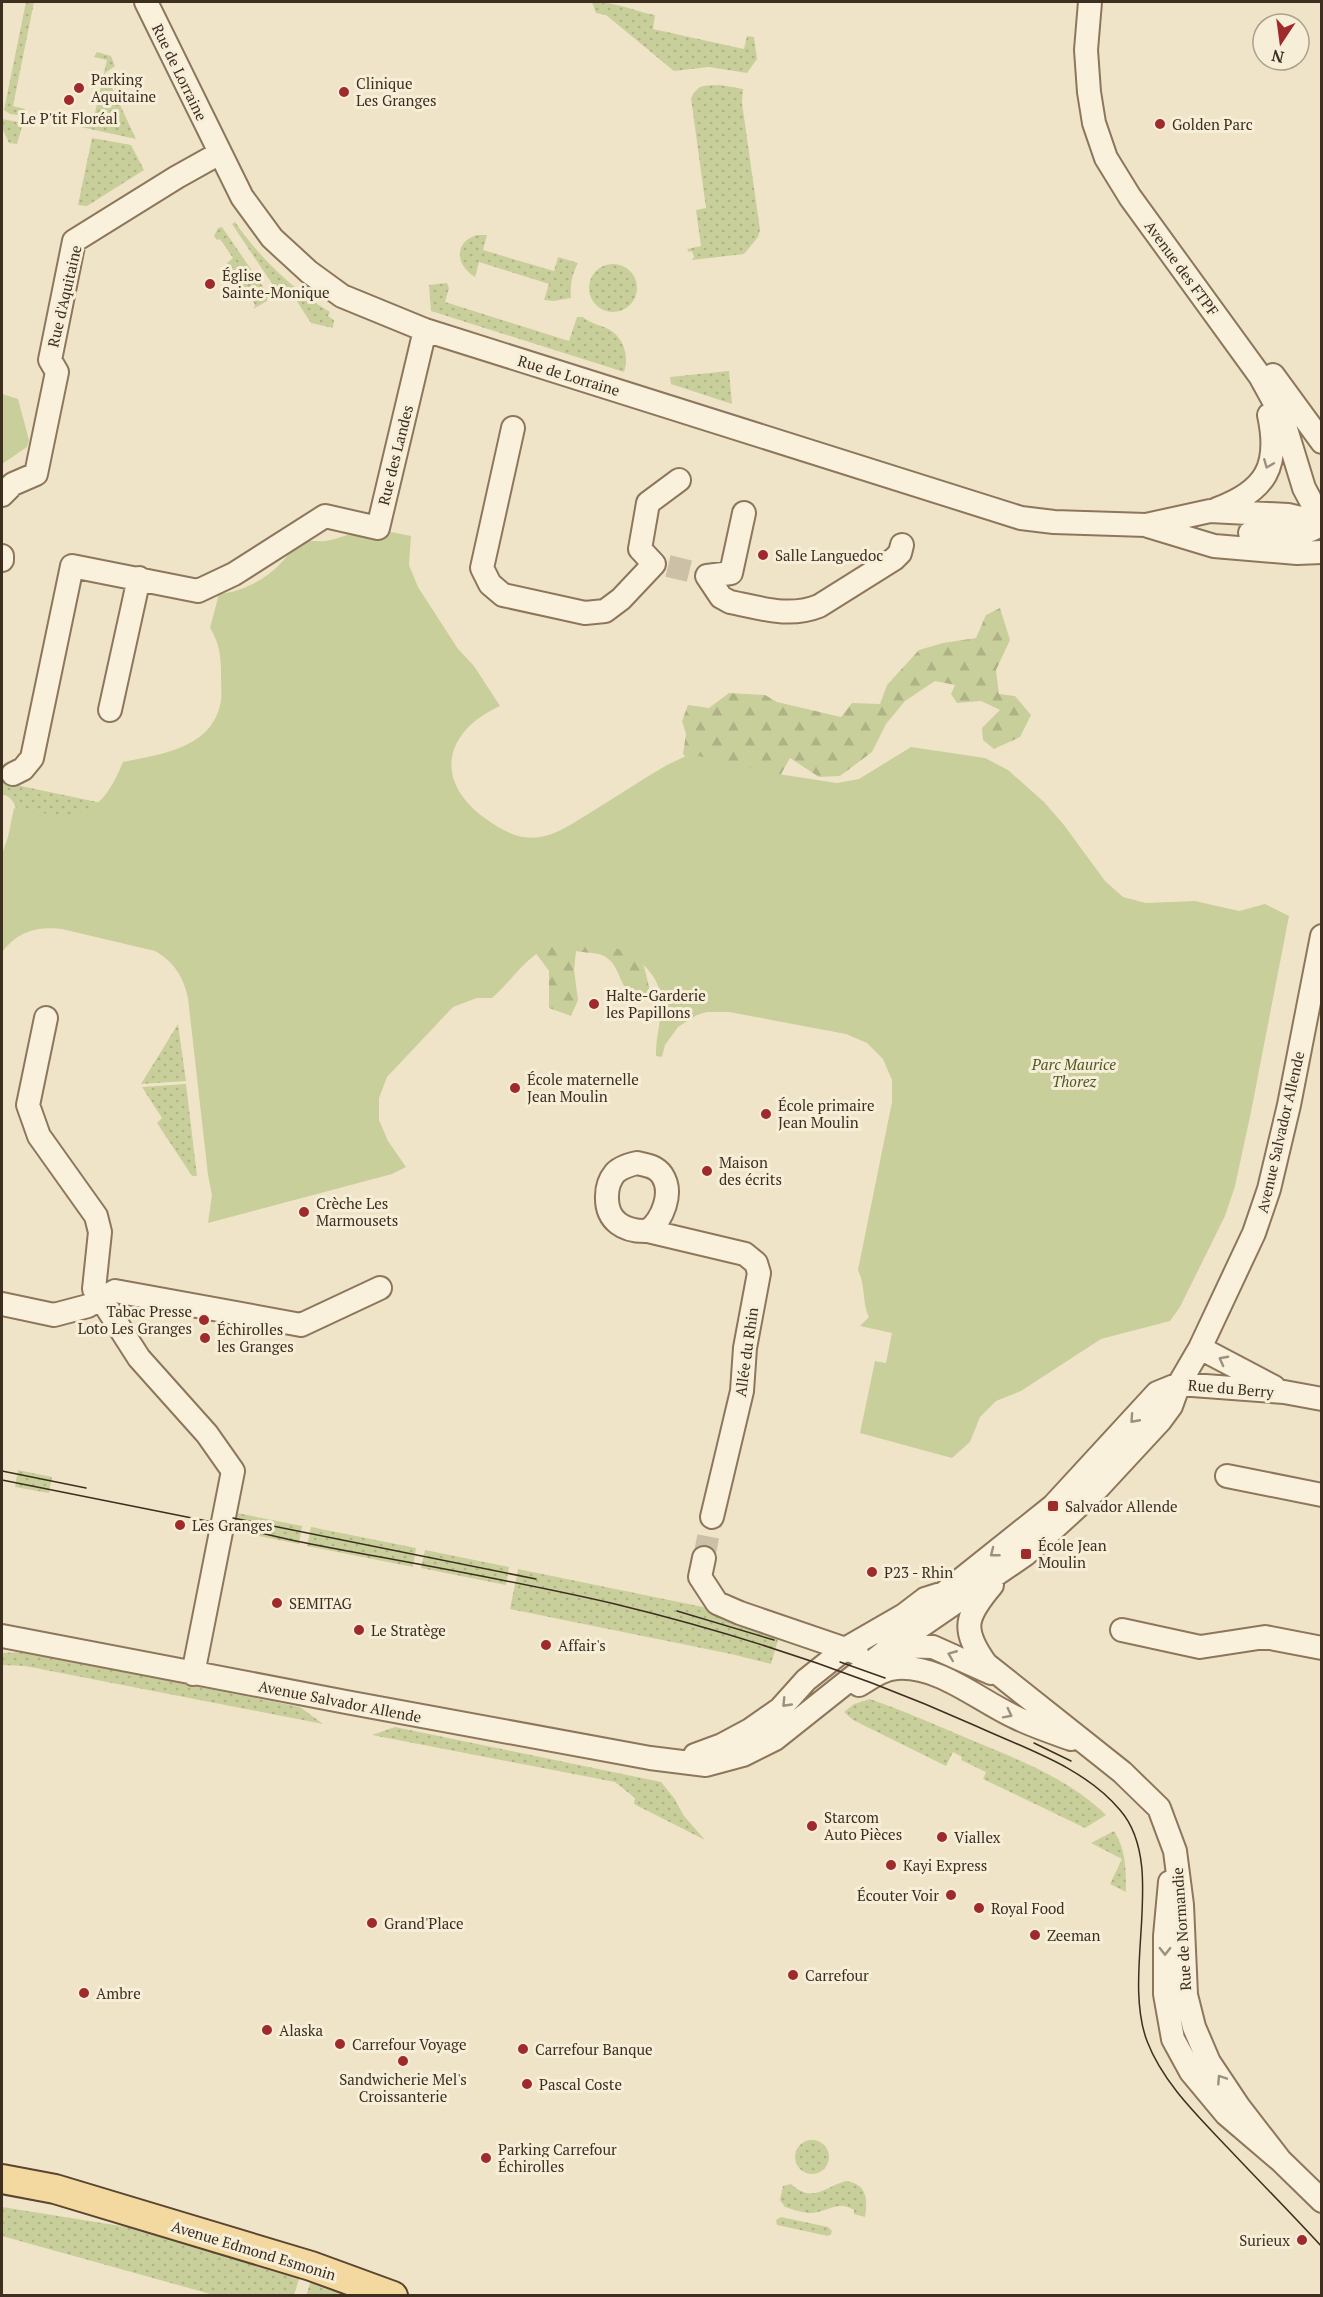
<svg xmlns="http://www.w3.org/2000/svg" width="1323" height="2297" font-family="'PT Serif',serif">
  <style>
    .grass { fill: url(#grass-dots) }
    .forest { fill: url(#forest-firs) }
    .park { fill: #c9cf9b }
    .lines { fill: none; stroke-linecap: round; stroke-linejoin: round }
    .minor-tunnel { stroke: #ccc0a6; stroke-width: 22; stroke-dasharray: 22 11; stroke-linecap: butt }
    .minor-casing { stroke: #8d765c; stroke-width: 26 }
    .major-casing { stroke: #5b4430; stroke-width: 32 }
    .minor { stroke: #faf1dc; stroke-width: 22 }
    .major { stroke: #f3d9a0; stroke-width: 28 }
    .tram { stroke: #3d2e20; stroke-width: 1.5 }
    .oneway { stroke: #9c907e }
    .poi-dot { fill: #9e2a2b; stroke: #f7eed8; stroke-width: 2 }
    .labels { text-anchor: middle; dominant-baseline: central; stroke-width: 6; stroke-linejoin: round; paint-order: stroke }
    .street-label { font-size: 15px; fill: #3d2e20; stroke: #f7eed8 }
    .poi-label { font-size: 15px; fill: #3d2e20; stroke: #f7eed8; text-anchor: start }
    .park-label { font-size: 15px; font-style: italic; fill: #4d5a26; stroke: #f7eed8 }
  </style>
  <defs>
    <pattern id="grass-dots" width="8" height="8" patternUnits="userSpaceOnUse" patternTransform="scale(1.5)"><rect width="8" height="8" fill="#c9cf9b"/><path d="M2 2h.1M6 6h.1" fill="none" stroke="#aeb285" stroke-width="1.8" stroke-linecap="round"/></pattern>
    <pattern id="forest-firs" width="22" height="20" patternUnits="userSpaceOnUse" patternTransform="scale(1.5)"><rect width="22" height="20" fill="#c9cf9b"/><path d="M5 1l3.5 6h-7zM16 11l3.5 6h-7z" fill="#aeb285"/></pattern>
  </defs>
  <rect width="100%" height="100%" fill="#f0e4c8"/>
  <!-- grass -->
  <path class="grass" d="M26,2H34L13,106L25,109L24,116L10,114L4,110Z
    M592,2C614,1 634,11 655,15L653,29L744,49L747,36L754,37L757,59L747,73L709,67L674,71L606,15L596,13Z
    M97,52L111,56L115,66L105,73L136,139L81,127L84,115L94,117L107,60L94,57Z
    M720,85L743,89L742,103L760,230L758,237L744,254L692,260L694,257L692,251L689,252L687,249L701,246L696,210L706,208L691,98C699,83 705,86 720,85Z
    M2,119L23,123L17,144L9,143L2,128Z
    M92,138L131,145L144,170L87,206L78,205Z
    M235,222C260,258 292,289 330,312L328,316L334,320L333,328L311,323L296,300L281,297L232,224Z
    M222,227L268,294L267,301L253,309L255,306L254,303L227,263L233,258L220,239L217,240L214,236L218,228Z
    M477,235H487L483,250L554,271L558,257L578,263C572,274 570,285 571,298L554,301L544,300L549,284L479,262L475,277C456,266 453,242 477,235Z
    M589 288a24 24 0 1 1 48 0a24 24 0 1 1-48 0Z
    M447,283L449,288L445,302L569,341L577,317H583C592,325 604,325 613,332C625,341 629,359 624,372L431,311L429,285Z
    M729,371L732,404L671,384L670,377Z
    M2,782L116,806L103,871L16,808C13,801 10,796 2,794Z
    M178,1024L186,1081L141,1084Z
    M186,1084L197,1176H192L157,1123L162,1118L142,1087Z
    M18,1470L52,1477L49,1493L15,1487Z
    M232,1512L302,1526L299,1544L229,1530Z
    M311,1527L416,1548L413,1567L307,1546Z
    M425,1550L509,1567L506,1585L421,1568Z
    M518,1569L708,1608L780,1633L771,1664L731,1654L510,1609Z
    M24,1652L300,1707L323,1724L25,1666L2,1665V1653Z
    M870,1699C904,1711 936,1725 969,1739C1017,1759 1068,1778 1106,1815L1085,1828L983,1779L986,1772L961,1760L962,1757L953,1752L946,1766L853,1720L844,1712L854,1704Z
    M395,1727L661,1782L674,1798L684,1816L705,1840L634,1804L635,1798L615,1782L372,1735Z
    M1114,1831C1126,1850 1126,1869 1126,1892L1110,1884L1122,1859L1091,1843Z
    M795 2157a17 17 0 1 1 34 0a17 17 0 1 1-34 0Z
    M846,2181C867,2184 868,2199 865,2217L854,2214V2210C838,2199 825,2214 808,2213C800,2212 792,2209 785,2207L780,2200L783,2186L791,2184C813,2204 824,2187 846,2181Z
    M2,2207L146,2230L300,2276L294,2295H214L2,2236Z
    M781,2217L828,2227L832,2231L831,2234L828,2236L777,2225L776,2220Z
    M311,2280L358,2296H306Z"/>
  <!-- forest -->
  <path class="forest" d="M1000,608L1010,640L996,670L999,694L1015,696L1031,715L1020,737L994,749L983,740L982,728L1000,710L981,701L957,703L951,694L955,685L935,681L905,701L886,724L872,752L840,776L819,777L790,758L780,776L696,768L683,754L686,734L682,721L688,705L709,708L729,693L765,695L777,702L841,717L852,703L880,704L887,685L919,650L943,643L976,638L986,615Z
    M483,905L633,951L644,966L650,991L637,1000C618,989 622,966 604,956C596,952 584,953 576,951L574,970L578,1000L571,1016L549,1008V971L532,948Z"/>
  <!-- park -->
  <path class="park" d="M2,394L18,399L29,440L27,447L2,464Z
    M366,527L411,536L409,565L418,587L458,649L474,666L500,706C441,733 434,784 489,821C505,832 520,840 540,837C556,835 571,824 585,816C613,799 639,781 667,765L686,756H699L778,774L837,783L859,779L911,747L985,758L1008,770L1044,802L1064,825L1105,881L1123,897L1146,903L1195,901L1239,911L1265,904L1289,916L1251,1112L1235,1186L1225,1216L1180,1307L1170,1321L1101,1339L1021,1391L996,1401L980,1417L970,1442L952,1458L860,1433L875,1361L886,1363L892,1333L860,1326L869,1317C862,1304 866,1287 858,1270L892,1102V1080L883,1059L867,1043L846,1034L729,1012H707L697,1015L678,1027L665,1045L662,1057L656,1056C655,1034 665,1013 660,992C650,948 577,928 542,950C523,962 509,983 492,998H477L453,1007L387,1077L379,1098V1120L388,1141L406,1167L392,1174L208,1223L212,1195L208,1175L188,998C183,976 174,962 155,951L62,929C37,926 17,932 2,952V854L8,837L14,808C72,819 98,824 123,762C162,754 214,748 221,700C222,692 221,685 221,677C221,658 220,644 210,628L219,594C241,592 265,580 280,564C288,556 293,547 304,542C310,540 319,542 326,541C341,538 353,533 366,527Z"/>
  <g class="lines">
    <!-- minor-tunnel -->
    <path class="minor-tunnel" d="M668,566L697,573
      M704,1558L712,1517"/>
    <!-- minor casing -->
    <g class="minor-casing">
      <path id="minor" d="M146,2L242,197L272,238L309,272L342,296L425,330L1021,518L1054,522L1146,525L1210,511L1288,515L1322,523
        M1090,2L1086,50L1089,92L1094,123L1106,158L1130,197L1260,376L1282,416L1304,488L1322,522
        M1273,375L1322,442
        M513,428L482,568L490,584L503,595L585,613L605,611L621,599L654,564L640,549L648,503L679,480
        M2,495L13,484L36,474L57,372L50,360L74,241L177,177L220,153
        M1217,509C1266,491 1280,466 1269,415
        M744,513L731,573L707,576L721,597L730,602C761,608 789,618 819,606L894,559L900,553L902,545
        M1148,526L1214,546L1297,553L1322,552
        M1250,533C1275,535 1300,539 1322,524
        M2,556V560
        M110,710L139,578
        M13,774L23,769L32,758L72,566L198,591L234,574L325,516L378,528L425,330
        M46,1018L28,1105L39,1136L96,1216L100,1232L94,1289
        M637,1163C646,1165 656,1166 662,1175C674,1193 662,1220 648,1231C624,1232 606,1221 607,1196C607,1188 610,1179 615,1173C621,1167 629,1165 637,1163Z
        M648,1231L745,1254L756,1263L759,1273L745,1348L742,1391L712,1517
        M2,1304L54,1315L88,1306L115,1291L301,1325L380,1288
        M107,1308L139,1358L207,1434L233,1471L193,1674
        M1200,1348L1274,1387
        M1227,1476L1322,1495
        M704,1558L700,1577L717,1603L740,1613L857,1653
        M992,1585C965,1617 961,1629 986,1664L1122,1772L1159,1808L1175,1851L1182,1905L1186,1995L1194,2027L1209,2062L1239,2107L1280,2160
        M1122,1630L1200,1647L1265,1637L1322,1648
        M2,1636L346,1702L650,1758L706,1765L743,1755L775,1739L892,1646L1026,1554L1097,1489L1160,1421L1171,1406L1179,1384L1200,1348L1254,1233L1269,1189L1289,1105L1322,936
        M888,1646L933,1647L991,1673
        M859,1685C871,1678 882,1669 897,1668C939,1665 978,1700 1015,1717C1033,1726 1052,1732 1071,1739
        M695,1755L722,1745L750,1730L780,1709L806,1680L845,1649L904,1615L925,1599L944,1593L1053,1506L1157,1393L1179,1384L1284,1392L1322,1399
        M1170,1882L1165,1936V1994L1173,2039L1191,2072L1226,2114L1280,2160L1322,2201"/>
    </g>
    <!-- major casing -->
    <g class="major-casing">
      <path id="major" d="M2,2179L55,2189L311,2266L393,2296"/>
    </g>
    <!-- minor -->
    <use href="#minor" class="minor"/>
    <!-- major -->
    <use href="#major" class="major"/>
    <!-- tram -->
    <path class="tram" d="M2,1471L86,1488
      M2,1480C73,1494 145,1508 217,1523C250,1530 283,1539 316,1545C416,1564 517,1581 615,1604C739,1634 860,1674 976,1726C1026,1749 1084,1767 1120,1810C1168,1865 1121,1972 1147,2041C1163,2083 1198,2116 1228,2148C1259,2181 1291,2213 1322,2247
      M233,1518L536,1579
      M677,1611L774,1640
      M840,1662L885,1678
      M1034,1743L1071,1761"/>
  </g>
  <!-- one-way arrows -->
  <defs><path id="oneway-chevron" d="M-2-3.5L2.5 0L-2 3.5" fill="none" stroke-width="1.6" stroke-linecap="round" stroke-linejoin="round" transform="scale(1.5)"/></defs>
  <g class="oneway">
    <use href="#oneway-chevron" transform="translate(1268 464) rotate(112)"/>
    <use href="#oneway-chevron" transform="translate(1223 1360) rotate(-152)"/>
    <use href="#oneway-chevron" transform="translate(1134 1419) rotate(132)"/>
    <use href="#oneway-chevron" transform="translate(994 1553) rotate(142)"/>
    <use href="#oneway-chevron" transform="translate(952 1655) rotate(-158)"/>
    <use href="#oneway-chevron" transform="translate(786 1703) rotate(134)"/>
    <use href="#oneway-chevron" transform="translate(1008 1714) rotate(27)"/>
    <use href="#oneway-chevron" transform="translate(1165 1951) rotate(90)"/>
    <use href="#oneway-chevron" transform="translate(1221 2079) rotate(-124)"/>
  </g>
  <!-- markers -->
  <g class="poi-dot">
    <circle cx="79" cy="88" r="6"/>
    <circle cx="344" cy="92" r="6"/>
    <circle cx="69" cy="100" r="6"/>
    <circle cx="1160" cy="124" r="6"/>
    <circle cx="210" cy="284" r="6"/>
    <circle cx="763" cy="555" r="6"/>
    <circle cx="594" cy="1004" r="6"/>
    <circle cx="515" cy="1088" r="6"/>
    <circle cx="766" cy="1114" r="6"/>
    <circle cx="707" cy="1171" r="6"/>
    <circle cx="304" cy="1212" r="6"/>
    <circle cx="204" cy="1320" r="6"/>
    <circle cx="205" cy="1338" r="6"/>
    <rect x="1047" y="1500" width="12" height="12" rx="3"/>
    <circle cx="180" cy="1525" r="6"/>
    <rect x="1020" y="1548" width="12" height="12" rx="3"/>
    <circle cx="872" cy="1572" r="6"/>
    <circle cx="277" cy="1603" r="6"/>
    <circle cx="359" cy="1630" r="6"/>
    <circle cx="546" cy="1645" r="6"/>
    <circle cx="812" cy="1826" r="6"/>
    <circle cx="942" cy="1837" r="6"/>
    <circle cx="891" cy="1865" r="6"/>
    <circle cx="951" cy="1895" r="6"/>
    <circle cx="979" cy="1908" r="6"/>
    <circle cx="372" cy="1923" r="6"/>
    <circle cx="1035" cy="1935" r="6"/>
    <circle cx="793" cy="1975" r="6"/>
    <circle cx="84" cy="1993" r="6"/>
    <circle cx="267" cy="2030" r="6"/>
    <circle cx="340" cy="2044" r="6"/>
    <circle cx="523" cy="2049" r="6"/>
    <circle cx="403" cy="2061" r="6"/>
    <circle cx="527" cy="2084" r="6"/>
    <circle cx="486" cy="2158" r="6"/>
    <circle cx="1302" cy="2240" r="6"/>
  </g>
  <g class="labels">
    <!-- street labels -->
    <g class="street-label">
      <text transform="translate(180 72) rotate(64)">Rue de Lorraine</text>
      <text transform="translate(1182 268) rotate(54)">Avenue des FTPF</text>
      <text transform="translate(64 296) rotate(-77)">Rue d'Aquitaine</text>
      <text transform="translate(569 375) rotate(17)">Rue de Lorraine</text>
      <text transform="translate(395 455) rotate(-76)">Rue des Landes</text>
      <text transform="translate(1280 1132) rotate(-77)">Avenue Salvador Allende</text>
      <text transform="translate(746 1352) rotate(-82)">Allée du Rhin</text>
      <text transform="translate(1231 1388) rotate(5)">Rue du Berry</text>
      <text transform="translate(340 1701) rotate(11)">Avenue Salvador Allende</text>
      <text transform="translate(1181 1929) rotate(-94)">Rue de Normandie</text>
      <text transform="translate(254 2250) rotate(17)">Avenue Edmond Esmonin</text>
    </g>
    <!-- poi labels -->
    <g class="poi-label">
      <text x="91" y="79">Parking<tspan x="91" dy="17">Aquitaine</tspan></text>
      <text x="356" y="83">Clinique<tspan x="356" dy="17">Les Granges</tspan></text>
      <text x="69" y="118" text-anchor="middle">Le P'tit Floréal</text>
      <text x="1172" y="124">Golden Parc</text>
      <text x="222" y="275">Église<tspan x="222" dy="17">Sainte-Monique</tspan></text>
      <text x="775" y="555">Salle Languedoc</text>
      <text x="606" y="995">Halte-Garderie<tspan x="606" dy="17">les Papillons</tspan></text>
      <text x="527" y="1079">École maternelle<tspan x="527" dy="17">Jean Moulin</tspan></text>
      <text x="778" y="1105">École primaire<tspan x="778" dy="17">Jean Moulin</tspan></text>
      <text x="719" y="1162">Maison<tspan x="719" dy="17">des écrits</tspan></text>
      <text x="316" y="1203">Crèche Les<tspan x="316" dy="17">Marmousets</tspan></text>
      <text x="192" y="1311" text-anchor="end">Tabac Presse<tspan x="192" dy="17">Loto Les Granges</tspan></text>
      <text x="217" y="1329">Échirolles<tspan x="217" dy="17">les Granges</tspan></text>
      <text x="1065" y="1506">Salvador Allende</text>
      <text x="192" y="1525">Les Granges</text>
      <text x="1038" y="1545">École Jean<tspan x="1038" dy="17">Moulin</tspan></text>
      <text x="884" y="1572">P23 - Rhin</text>
      <text x="289" y="1603">SEMITAG</text>
      <text x="371" y="1630">Le Stratège</text>
      <text x="558" y="1645">Affair's</text>
      <text x="824" y="1817">Starcom<tspan x="824" dy="17">Auto Pièces</tspan></text>
      <text x="954" y="1837">Viallex</text>
      <text x="903" y="1865">Kayi Express</text>
      <text x="939" y="1895" text-anchor="end">Écouter Voir</text>
      <text x="991" y="1908">Royal Food</text>
      <text x="384" y="1923">Grand'Place</text>
      <text x="1047" y="1935">Zeeman</text>
      <text x="805" y="1975">Carrefour</text>
      <text x="96" y="1993">Ambre</text>
      <text x="279" y="2030">Alaska</text>
      <text x="352" y="2044">Carrefour Voyage</text>
      <text x="535" y="2049">Carrefour Banque</text>
      <text x="403" y="2079" text-anchor="middle">Sandwicherie Mel's<tspan x="403" dy="17">Croissanterie</tspan></text>
      <text x="539" y="2084">Pascal Coste</text>
      <text x="498" y="2149">Parking Carrefour<tspan x="498" dy="17">Échirolles</tspan></text>
      <text x="1290" y="2240" text-anchor="end">Surieux</text>
    </g>
    <!-- park labels -->
    <g class="park-label">
      <text x="1074" y="1064">Parc Maurice<tspan x="1074" dy="17">Thorez</tspan></text>
    </g>
  </g>
  <!-- border -->
  <rect width="1323" height="2297" fill="none" stroke="#3d2e20" stroke-width="6"/>
  <!-- north arrow -->
  <g transform="translate(1281 42) rotate(193)"><circle r="28" fill="#f7eed8" stroke="#ada18e" stroke-width="1.5"/>
  <path d="M0-4.5L10 22L0 15L-10 22Z" fill="#9e2a2b"/>
  <text y="-9" font-size="16" font-weight="bold" text-anchor="middle" fill="#3d2e20">N</text>
  </g>
</svg>
